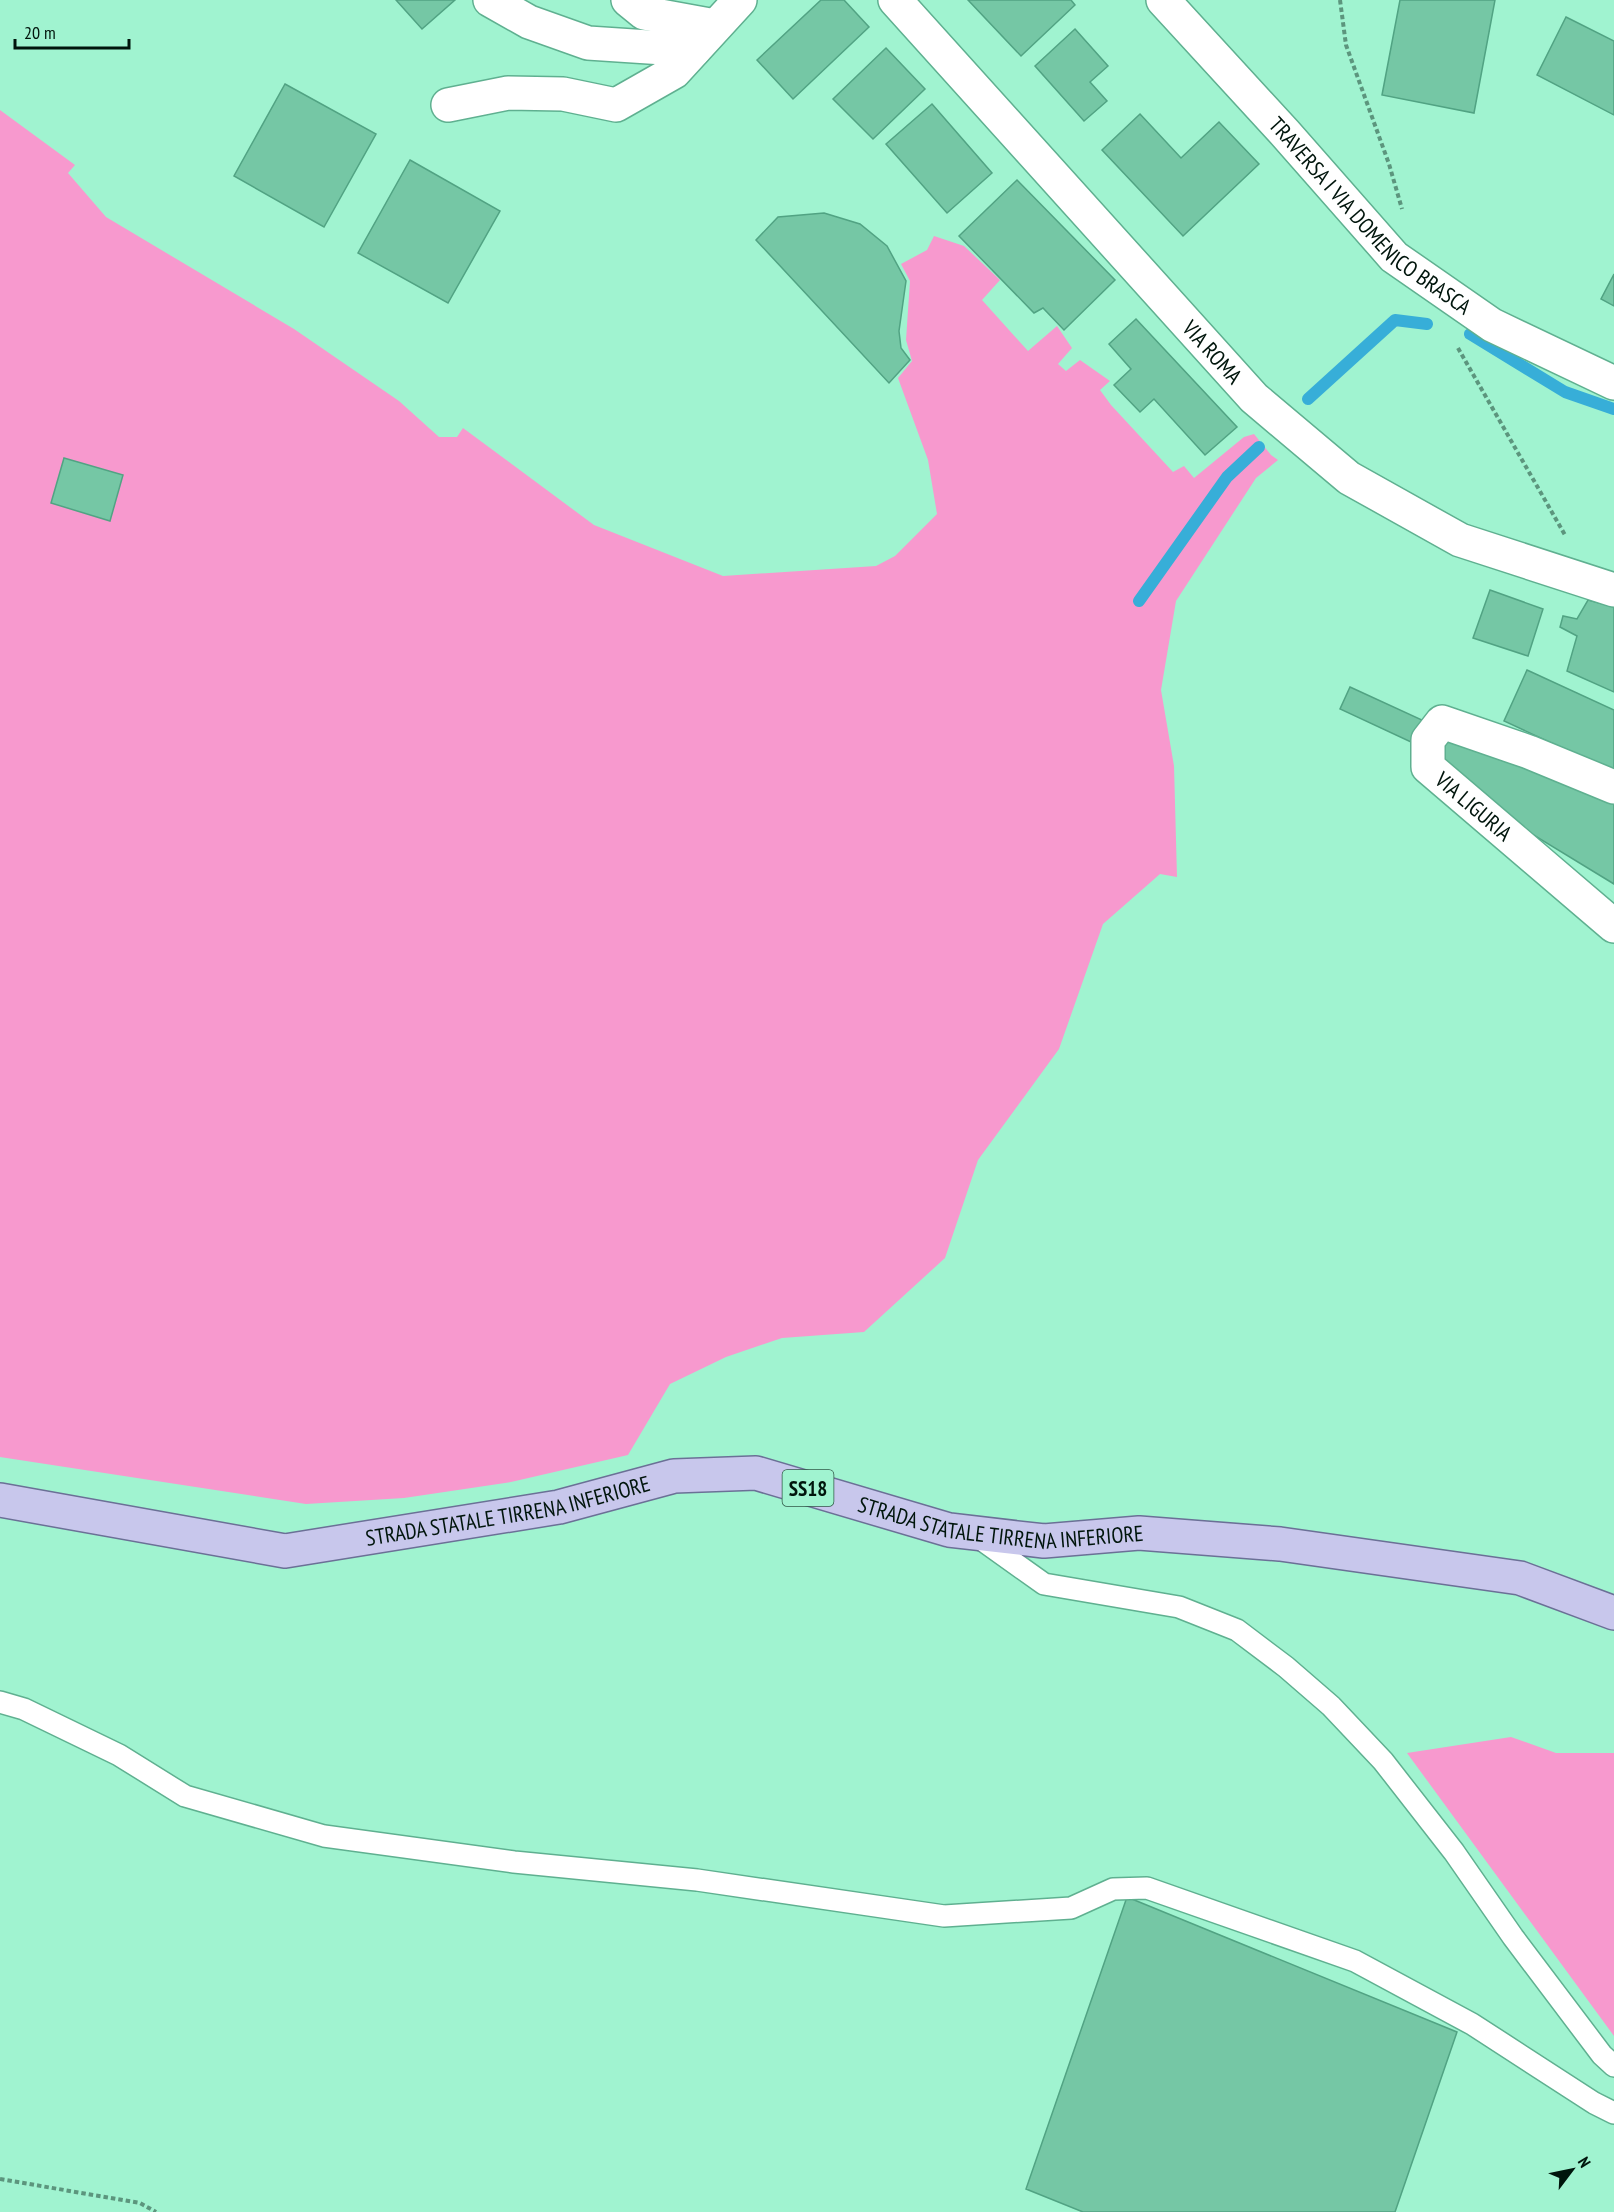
<svg xmlns="http://www.w3.org/2000/svg" width="1614" height="2212" font-family="'PT Sans Narrow',sans-serif">
  <style>
    .green { fill: #f799ce }
    .lines { fill: none; stroke-linecap: round; stroke-linejoin: round }
    .stream { stroke: #37aed8; stroke-width: 12 }
    .building { fill: #75c7a5; stroke: #51a383; stroke-width: 1.5 }
    .service-casing { stroke: #5fb090; stroke-width: 24 }
    .minor-casing { stroke: #5fb090; stroke-width: 36 }
    .tertiary-casing { stroke: #5fb090; stroke-width: 36 }
    .primary-casing { stroke: #6b7096; stroke-width: 36 }
    .path { stroke: #5c957d; stroke-width: 4; stroke-dasharray: 4.5 3; stroke-linecap: butt }
    .service { stroke: #fff; stroke-width: 21 }
    .minor { stroke: #fff; stroke-width: 33 }
    .tertiary { stroke: #fff; stroke-width: 33 }
    .primary { stroke: #c8c7ec; stroke-width: 33 }
    .labels { text-anchor: middle; dominant-baseline: central; stroke-width: 4.5; stroke-linejoin: round; paint-order: stroke }
    .shield { fill: #a0f3d0; stroke: #305847; stroke-width: 1.5 }
    .shield-label { font-size: 21px; font-weight: bold; fill: #00150c }
    .street-label { font-size: 22px; fill: #00150c; stroke: #a0f3d0 }
  </style>
  <rect width="100%" height="100%" fill="#a0f3d0"/>
  <!-- green -->
  <path class="green" d="M0,110L75,165L68,173L106,217L294,329L399,401L439,437H457L463,428L594,525L723,576L876,566L895,556L937,514L928,460L898,378L912,361L906,340L910,281L901,264L927,250L934,236L964,246L1000,280L982,300L1028,351L1057,326L1072,348L1058,364L1066,371L1080,360L1110,381L1100,390L1111,405L1173,472L1184,466L1194,478L1244,437L1254,434L1271,455L1278,460L1256,478L1176,601L1161,690L1174,766L1177,877L1160,874L1103,924L1059,1049L978,1160L945,1258L864,1332L782,1338L726,1357L670,1384L628,1455L511,1482L404,1498L306,1504L0,1457Z
    M1511,1737L1556,1753H1614V2036L1407,1753Z"/>
  <g class="lines">
    <!-- stream -->
    <path class="stream" d="M1470,334L1565,392L1614,409
      M1308,399L1395,320L1427,324
      M1139,601L1227,477L1259,447"/>
  </g>
  <!-- building -->
  <path class="building" d="M396,0H455L422,29Z
    M821,0H844L869,27L793,99L757,60Z
    M968,0H1071L1075,5L1021,56Z
    M1400,0H1495L1474,113L1382,95Z
    M1566,17L1614,41V115L1537,75Z
    M1075,29L1108,66L1090,82L1107,101L1084,121L1035,66Z
    M886,48L925,89L873,139L833,99Z
    M285,84L376,134L324,227L234,176Z
    M932,104L992,173L947,213L886,144Z
    M1140,114L1181,158L1219,122L1259,164L1183,236L1102,150Z
    M410,160L500,211L448,303L358,253Z
    M1017,180L1115,280L1064,330L1043,308L1034,313L959,236Z
    M824,213L860,224L887,246L906,281L899,331L901,348L910,360L889,383L756,240L778,217Z
    M1614,274V306L1601,299Z
    M1136,319L1237,427L1205,455L1154,399L1140,412L1114,385L1131,369L1109,344Z
    M64,458L123,475L110,521L51,503Z
    M1490,590L1543,609L1528,656L1473,638Z
    M1588,600L1614,607V692L1567,671L1577,636L1560,627L1563,616L1577,619Z
    M1527,670L1614,710V772L1504,721Z
    M1350,687L1422,720L1411,742L1340,709Z
    M1440,735L1614,795V884L1519,826L1437,765Z
    M1127,1897L1457,2032L1395,2212H1083L1026,2189Z"/>
  <g class="lines">
    <!-- service casing -->
    <g class="service-casing">
      <path id="service" d="M978,1537L1044,1584L1179,1607L1237,1630L1286,1667L1331,1706L1383,1761L1454,1852L1513,1937L1602,2055L1614,2066
        M0,1702L24,1709L119,1755L185,1796L324,1836L514,1862L697,1880L944,1916L1071,1908L1113,1889L1147,1888L1355,1961L1472,2024L1594,2103L1614,2113"/>
    </g>
    <!-- minor casing -->
    <g class="minor-casing">
      <g id="minor">
        <path d="M490,0L529,22L588,43L694,50"/>
        <path d="M628,0L644,13L715,26"/>
        <path id="s1" d="M1163,0L1285,133L1394,257L1492,325L1614,383"/>
        <path d="M448,105L508,93L563,94L616,105L674,72L740,0"/>
        <path id="s2" d="M1614,787L1529,752L1442,722L1428,740V767L1614,926"/>
      </g>
    </g>
    <!-- tertiary casing -->
    <g class="tertiary-casing">
      <g id="tertiary">
        <path id="s3" d="M895,0L1254,398L1349,478L1460,540L1614,590"/>
      </g>
    </g>
    <!-- primary casing -->
    <g class="primary-casing">
      <g id="primary">
        <path id="s4" d="M0,1500L285,1551L559,1507L674,1476L756,1473L949,1530L1044,1541L1139,1533L1280,1544L1520,1578L1614,1613"/>
      </g>
    </g>
    <!-- path -->
    <path class="path" d="M1340,0L1346,45L1389,164L1402,209
      M1458,348L1565,535
      M0,2179L140,2203L156,2212"/>
    <!-- service -->
    <use href="#service" class="service"/>
    <!-- minor -->
    <use href="#minor" class="minor"/>
    <!-- tertiary -->
    <use href="#tertiary" class="tertiary"/>
    <!-- primary -->
    <use href="#primary" class="primary"/>
  </g>
  <g class="labels">
    <!-- shield labels -->
    <rect class="shield" x="782.5" y="1470" width="51" height="36" rx="4.5"/>
    <g class="shield-label">
      <text x="808" y="1488">SS18</text>
    </g>
    <!-- street labels -->
    <g class="street-label">
      <text stroke="none"><textPath href="#s1" startOffset="300">TRAVERSA I VIA DOMENICO BRASCA</textPath></text>
      <text stroke="none"><textPath href="#s3" startOffset="474">VIA ROMA</textPath></text>
      <text stroke="none"><textPath href="#s2" startOffset="294">VIA LIGURIA</textPath></text>
      <text stroke="none"><textPath href="#s4" startOffset="516">STRADA STATALE TIRRENA INFERIORE</textPath></text>
      <text stroke="none"><textPath href="#s4" startOffset="1020">STRADA STATALE TIRRENA INFERIORE</textPath></text>
    </g>
  </g>
  <!-- north arrow -->
  <g transform="translate(1572 2170) rotate(58)" stroke="#a0f3d0" stroke-width="4.5" paint-order="stroke">
  <path d="M0-4.5L10 22L0 15L-10 22Z" fill="#00150c"/>
  <text y="-9" font-size="16" font-weight="bold" text-anchor="middle" fill="#00150c">N</text>
  </g>
  <!-- scale -->
  <path d="M15 39v9h114v-9" fill="none" stroke="#00150c" stroke-width="3"/>
  <text x="24" y="39" font-size="18" fill="#00150c" stroke="#a0f3d0" stroke-width="4.5" paint-order="stroke">20 m</text>
</svg>
